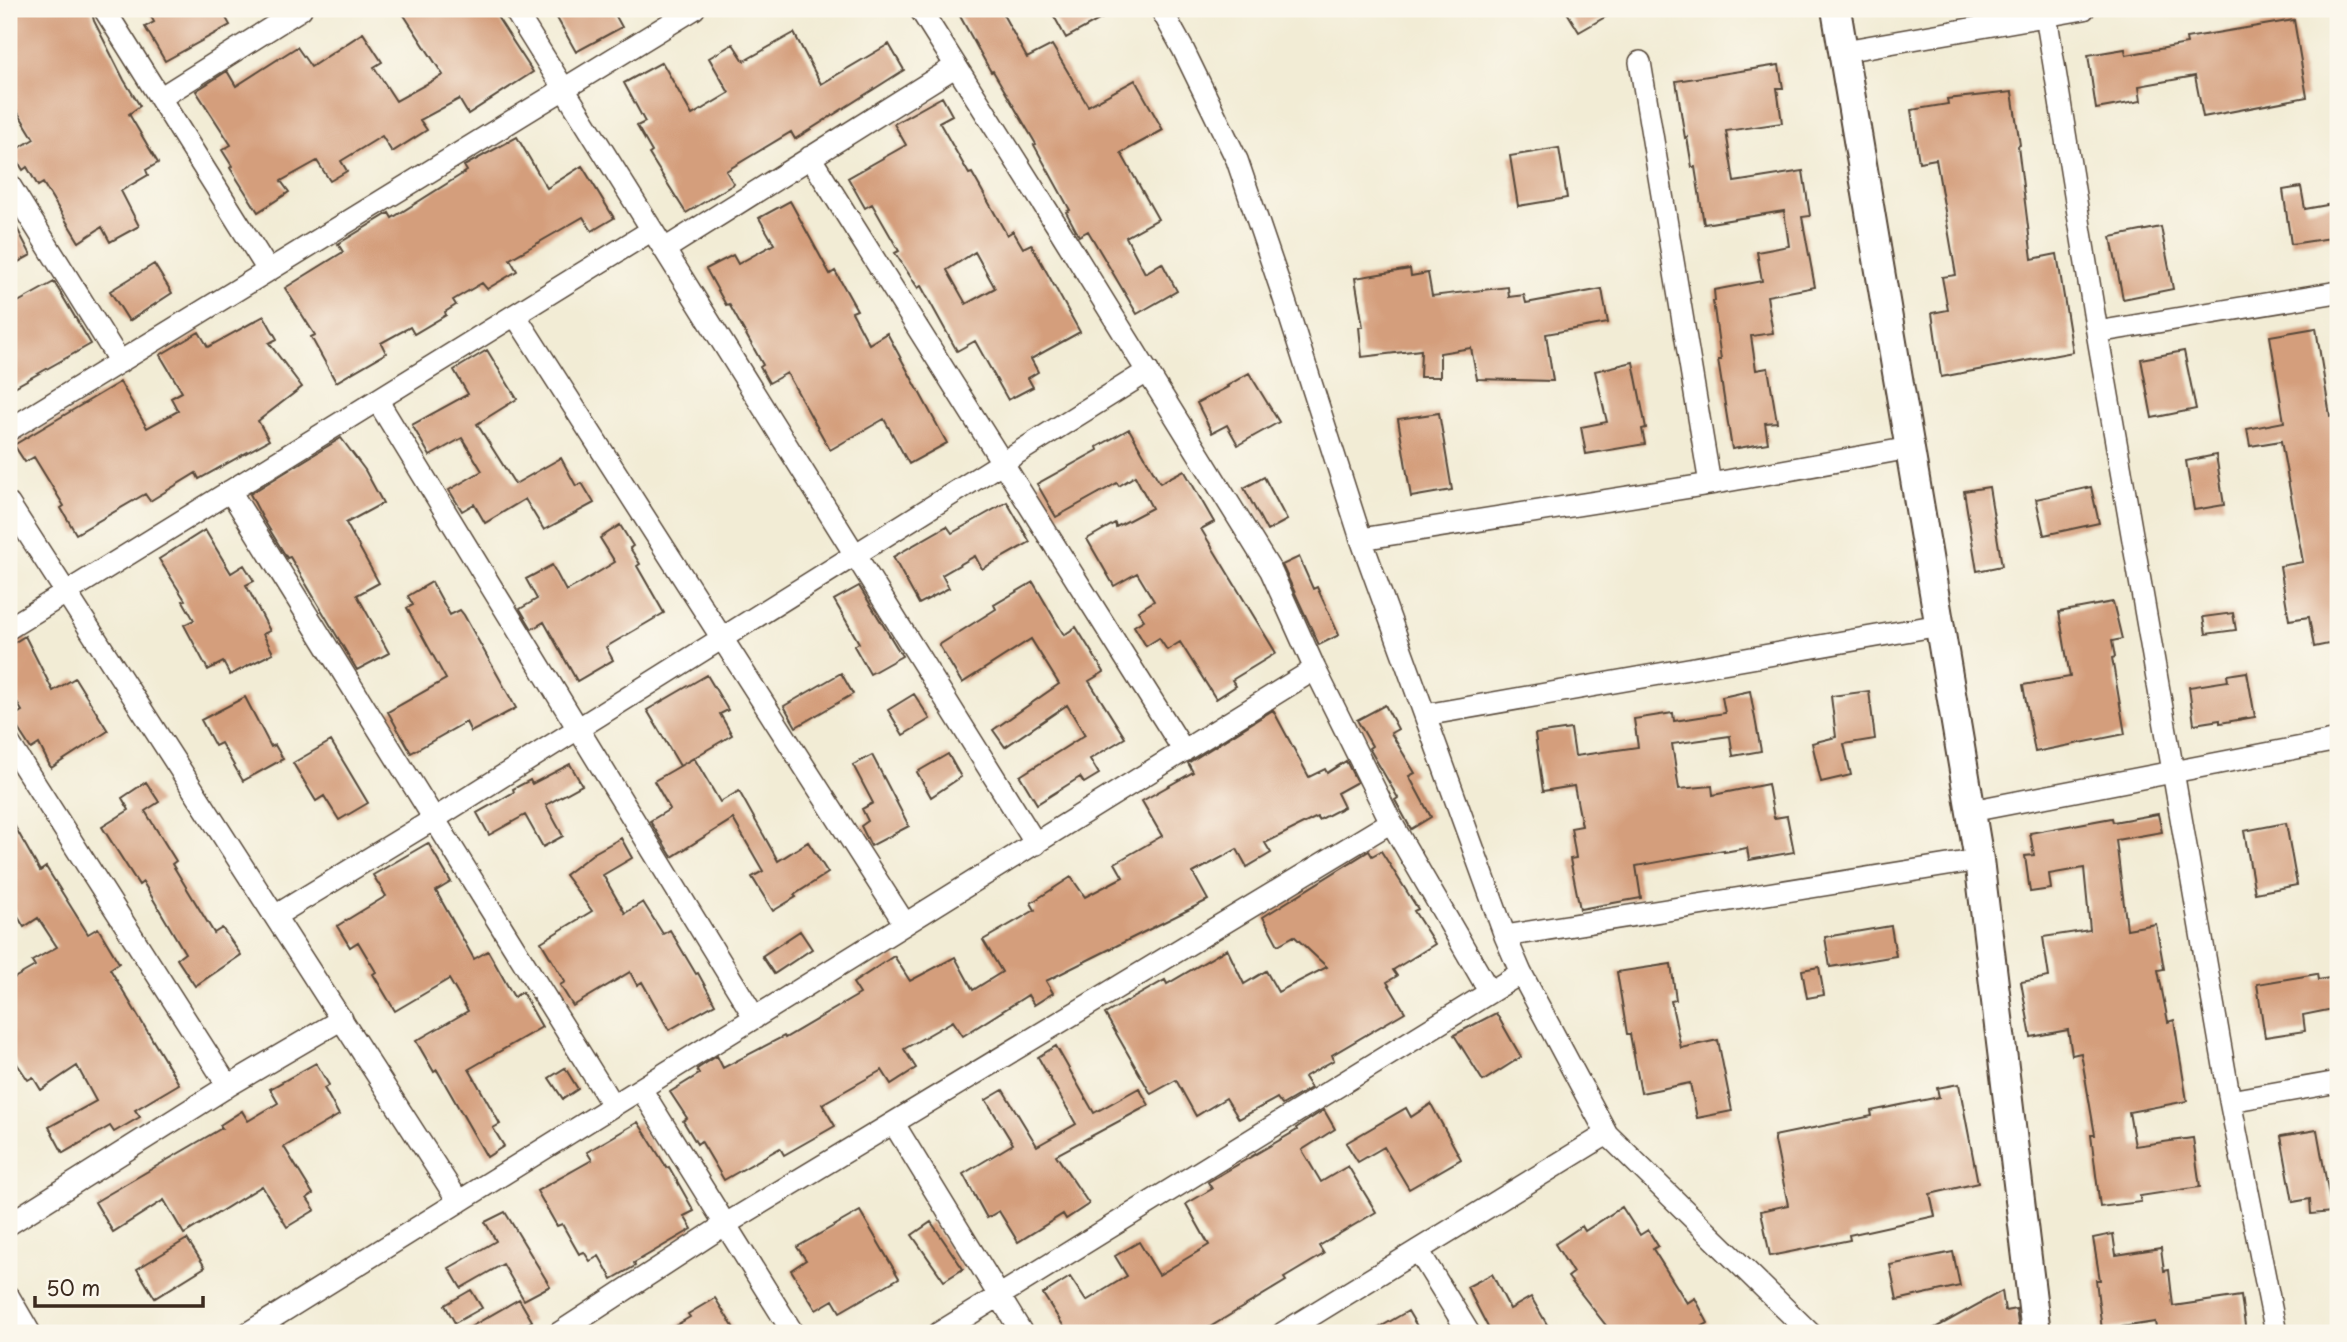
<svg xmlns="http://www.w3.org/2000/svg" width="2347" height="1342" font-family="'Playpen Sans',sans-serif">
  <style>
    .building { fill: #d49e7b; fill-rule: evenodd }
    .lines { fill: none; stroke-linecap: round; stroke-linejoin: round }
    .minor-casing { stroke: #564739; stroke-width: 24 }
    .major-casing { stroke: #564739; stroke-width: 32 }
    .minor { stroke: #fff; stroke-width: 21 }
    .major { stroke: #fff; stroke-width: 28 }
  </style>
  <rect width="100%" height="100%" fill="#fbf7ec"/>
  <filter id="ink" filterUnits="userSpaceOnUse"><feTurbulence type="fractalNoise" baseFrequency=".0143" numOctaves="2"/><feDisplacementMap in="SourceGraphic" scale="14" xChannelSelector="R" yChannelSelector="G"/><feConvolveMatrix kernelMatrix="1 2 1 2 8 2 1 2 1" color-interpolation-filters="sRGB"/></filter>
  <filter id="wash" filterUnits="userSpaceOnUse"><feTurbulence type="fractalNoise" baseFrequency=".00686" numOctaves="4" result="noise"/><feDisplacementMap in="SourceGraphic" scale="28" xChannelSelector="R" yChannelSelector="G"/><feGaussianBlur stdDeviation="1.57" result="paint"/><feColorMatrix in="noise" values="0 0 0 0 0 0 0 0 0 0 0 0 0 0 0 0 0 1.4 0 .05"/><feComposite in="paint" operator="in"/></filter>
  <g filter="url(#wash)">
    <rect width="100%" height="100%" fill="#f2ecd5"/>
    <g id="blocks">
      <!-- building -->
      <path class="building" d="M16,9H91L94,21L124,80L140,106L129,114L158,163L146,170L148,175L121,191L139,226L110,242L102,227L79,242L43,183L38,186L27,167L23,170L12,152L34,139L9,98V13Z
        M147,9H221L230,25L165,61L145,27L154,22Z
        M400,9H492L533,72L468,114L459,99L420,120L427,130L392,152L382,136L341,161L347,171L330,181L317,161L281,181L289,192L258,212L230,168L232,166L222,150L231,145L196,91L227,71L236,86L297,47L311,67L363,33L382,62L374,67L396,101L443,75Z
        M552,9H612L622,27L576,52Z
        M956,9H1000L1027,58L1052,45L1088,106L1135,80L1163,130L1121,153L1158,219L1126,237L1145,273L1162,263L1177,291L1137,314L1088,231L1079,236L1066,212L1070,210L1034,145L1036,144L993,71L991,72Z
        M1050,9H1119L1066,38Z
        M1565,9H1619L1579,32Z
        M2294,20L2307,97L2203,117L2195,76L2139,86L2141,101L2096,109L2088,55L2125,49L2126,55L2187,44L2186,38Z
        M794,33L821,84L889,44L904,70L795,139L791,132L726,171L734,184L686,213L649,154L652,152L637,126L645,122L624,83L662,62L692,115L729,93L709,58L733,44L744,61Z
        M1779,65L1783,88H1777L1782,123L1726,131L1734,182L1803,171L1810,216L1802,217L1815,287L1767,296L1773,333L1751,336L1756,370L1768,368L1777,422L1765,423L1768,443L1732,449L1718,360H1721L1713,301H1715L1714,290L1762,281L1757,252L1789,246L1784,211L1704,224L1695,167H1692L1687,137L1685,138L1676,81Z
        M2012,92L2020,145L2018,146L2032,259L2057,254L2073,352L1941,377L1932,313L1948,310L1942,277L1956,275L1936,159L1919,162L1911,110L1948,104L1947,99Z
        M942,97L952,115L939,122L969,174L972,173L1007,235L1013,231L1023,248L1031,244L1080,332L1031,359L1038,372L1028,378L1033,387L1008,400L975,341L957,351L921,286L918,288L895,253L899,251L872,204L865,208L848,178L906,145L894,124ZM975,252L995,288L966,304L947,270Z
        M517,137L547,188L582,166L614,218L592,231L583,217L510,259L517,271L487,289L482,283L453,300L456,305L445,312L446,315L414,334L410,327L381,343L386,353L336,382L311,337L315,335L285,288L343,252L338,244L389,213L392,218L467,171L464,166Z
        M1559,148L1567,198L1518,206L1510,156Z
        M2301,187L2305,209L2338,203V237L2291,244L2283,190Z
        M790,201L830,274L835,271L857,310L852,312L869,344L887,333L947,443L909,464L884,419L830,450L787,373L769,383L760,367L763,365L729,304L726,305L706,269L733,255L738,264L774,244L759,218Z
        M9,213L31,255L9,267Z
        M2161,227L2173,289L2123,299L2111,237Z
        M154,264L172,293L129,321L110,291Z
        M1410,269L1411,276L1428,273L1432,296L1508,287L1509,297L1524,295L1526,303L1602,289L1608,323L1546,334L1553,381L1477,379L1471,348L1440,353V377H1420L1421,350L1362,357L1359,327H1363L1355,278Z
        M54,282L91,344L9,390V307Z
        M264,316L277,339L269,343L302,387L258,421L269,440L199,479L196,473L150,501L145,494L76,534L61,508L64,506L34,457L25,462L14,445L120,382L147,428L178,411L171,398L182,392L160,355L199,332L208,347Z
        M2316,328L2330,416L2338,415V642L2314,647L2309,617L2289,620L2280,566L2303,562L2281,441L2250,446L2247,429L2284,422L2270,336Z
        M487,350L517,399L477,424L515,484L561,458L576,486L582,483L594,503L544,530L525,499L485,523L474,504L462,511L449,490L482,471L462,438L430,456L412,425L468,394L454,370Z
        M2184,351L2196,409L2152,418L2141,359Z
        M1633,362L1646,428L1642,429L1645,444L1586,454L1581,427L1607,422L1595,371Z
        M1249,373L1279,422L1238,445L1227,425L1212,433L1197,403L1228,387L1227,386Z
        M1439,413L1452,490L1411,497L1398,419Z
        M1129,429L1160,483L1184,470L1214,522L1201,529L1276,653L1232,680L1236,686L1216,699L1180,642L1167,650L1159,638L1146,646L1134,626L1144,620L1138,611L1154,601L1137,573L1114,586L1087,539L1115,523L1116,527L1152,508L1135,476L1119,486L1117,483L1056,517L1037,484L1098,450L1097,447Z
        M341,438L365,470L383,503L346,523L379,583L357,595L389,653L357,670L290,557L287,558L262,517L250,494Z
        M2216,455L2224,505L2194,510L2186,461Z
        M1264,477L1287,520L1267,531L1244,488Z
        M1989,487L2002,566L1977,571L1964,491Z
        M2091,487L2099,523L2044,535L2036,499Z
        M1007,502L1030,542L982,569L975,556L942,575L949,588L919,604L893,557L947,526L952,533Z
        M620,525L633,546L630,548L640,564L637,566L664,613L606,647L613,660L577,681L544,622L532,629L520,609L537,599L526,579L552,565L566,591L579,584L615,562L600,538Z
        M205,530L231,573L244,565L254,581L246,585L270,631L263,634L273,653L230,675L223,662L208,670L184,625L194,620L183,601L185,600L159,559Z
        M1299,557L1313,589L1317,587L1339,635L1319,645L1282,565Z
        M432,582L450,615L460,610L464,615L516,708L471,732L466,722L411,753L388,712L446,679L407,608L413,605L408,596Z
        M1033,582L1064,635L1076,627L1104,672L1089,681L1125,738L1090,759L1099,774L1084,783L1080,777L1037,804L1020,776L1085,735L1067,705L1005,747L993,730L1059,684L1031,639L962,683L939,645L996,609L994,605Z
        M859,586L902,656L870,674L854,646L859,643L834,600Z
        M2113,602L2122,639L2112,641L2115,657L2112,658L2125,734L2035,752L2023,685L2070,677L2059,612Z
        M2233,613L2236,630L2206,634L2203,617Z
        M25,636L53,691L75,678L108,731L51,768L39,744L31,749L11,718L22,711L9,690V646Z
        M2247,672L2255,717L2220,723V720L2194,724L2189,687L2228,681L2227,675Z
        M841,673L853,694L796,727L784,706Z
        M707,675L728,710L720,714L732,735L680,766L647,710Z
        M1750,691L1761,751L1733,756L1730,736L1672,744L1679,789L1712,786L1713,795L1768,784L1774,818L1787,816L1794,852L1749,860L1747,848L1724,852V850L1636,866L1641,898L1580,909L1570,859L1576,858L1571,828L1582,826L1574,786L1543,791L1535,734L1571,729L1575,756L1638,747L1634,719L1673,713L1674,721L1725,713L1722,697Z
        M1869,691L1875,739L1844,744L1851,775L1821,782L1812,743L1836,737L1831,696Z
        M914,694L930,719L903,735L888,710Z
        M245,697L271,747L275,745L283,759L243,781L221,743L215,746L201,720Z
        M1385,705L1398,729L1391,733L1415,773L1409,776L1431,817L1411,829L1395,800L1398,798L1369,748L1372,746L1357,720Z
        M1273,710L1309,777L1325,769L1327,773L1346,761L1357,782L1337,793L1344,807L1319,820L1317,817L1265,843L1271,853L1247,867L1237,849L1193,873L1208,900L1046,981L1053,993L1034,1005L1028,995L963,1036L953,1021L904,1049L916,1068L891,1084L882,1070L822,1104L835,1126L784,1155L780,1148L724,1180L701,1141L697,1144L683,1121L687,1118L670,1092L699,1074L697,1069L717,1056L723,1068L784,1036L785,1038L860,994L853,983L894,956L910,981L955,957L973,990L1002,972L983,940L1035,910L1031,903L1071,877L1085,897L1123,877L1115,863L1162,836L1142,801L1193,772L1188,763Z
        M331,741L368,803L339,820L324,796L316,801L293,763Z
        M948,754L961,777L931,797L917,772Z
        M872,755L909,826L871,846L861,826L868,821L862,809L873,803L853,765Z
        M694,758L720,802L739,791L778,861L808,842L828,873L794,895L796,897L773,911L752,877L763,871L733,819L672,857L650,821L670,809L654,781Z
        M570,764L582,785L546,805L563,836L543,847L525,815L489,835L477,813L514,792L513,789L530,780L532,784Z
        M146,782L159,802L145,811L176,861L172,864L214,933L222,928L241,955L195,986L177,959L185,953L143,882L139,885L102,827L129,810L122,798Z
        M2158,814L2162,832L2116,840L2127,929L2156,924L2164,969L2158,970L2168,1022L2174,1020L2187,1101L2129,1112L2135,1146L2193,1138L2200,1187L2140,1196L2141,1202L2100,1207L2091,1135H2095L2081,1053L2072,1055L2068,1030L2031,1037L2021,982L2049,977L2043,937L2090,930L2084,868L2049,874L2051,889L2030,892L2025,856L2034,855L2030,833L2112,818L2113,822Z
        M9,816L40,871L46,867L88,934L98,928L119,963L110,969L179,1084L135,1110L140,1117L114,1132L110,1126L63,1153L49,1127L96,1101L77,1066L41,1090L33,1077L28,1080L9,1052V981L35,966L32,961L57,947L38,918L24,927L9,902Z
        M2286,823L2297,885L2255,893L2244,831Z
        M621,838L632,858L603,875L625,913L643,902L663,934L670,930L696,974L698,973L715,1004L669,1030L642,982L637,985L630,972L573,1006L560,985L565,982L541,942L592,911L565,875L594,853Z
        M428,843L451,882L436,891L474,959L488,951L514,997L522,992L542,1027L469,1069L500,1124L493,1128L504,1146L487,1157L437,1070L434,1072L416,1041L468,1011L449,979L395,1011L373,974L376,972L358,942L350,947L337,926L386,896L373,875Z
        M1369,851L1372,856L1381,851L1418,909L1414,911L1435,944L1393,970L1397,976L1387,982L1405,1012L1332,1055L1334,1060L1304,1077L1311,1088L1282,1105L1277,1098L1239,1119L1226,1098L1196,1116L1176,1080L1151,1094L1105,1014L1165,980L1167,984L1227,949L1244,984L1266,971L1278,992L1327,967L1294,936L1278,945L1263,917Z
        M1891,926L1896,956L1830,967L1825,937Z
        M800,931L812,949L774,974L762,956Z
        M1671,964L1676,1000L1671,1001L1681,1048L1718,1040L1732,1111L1697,1118L1690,1083L1641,1093L1630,1034H1627L1617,972Z
        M1819,967L1824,995L1807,998L1802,970Z
        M2317,974L2318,980L2335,977L2338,1008L2303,1015L2305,1031L2265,1037L2257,984Z
        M1496,1013L1521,1057L1483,1081L1454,1035Z
        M1056,1046L1094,1113L1139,1088L1149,1105L1056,1155L1089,1204L1066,1219L1063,1214L1018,1242L999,1211L987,1218L963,1174L1013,1144L986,1100L1003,1090L1037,1146L1076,1124L1038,1057Z
        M316,1063L329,1085L324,1088L339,1115L284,1147L313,1194L307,1198L315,1210L287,1227L262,1186L184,1234L164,1200L113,1232L95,1202L222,1128L220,1125L242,1111L248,1121L278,1103L270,1089Z
        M565,1068L578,1089L563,1099L549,1078Z
        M1959,1084L1978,1183L1930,1194L1935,1216L1849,1235L1850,1240L1770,1256L1761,1211L1788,1205L1774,1136L1872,1116L1871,1111L1939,1097L1937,1088Z
        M1431,1104L1461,1159L1409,1189L1384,1147L1358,1162L1346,1143L1406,1108L1411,1117Z
        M1324,1110L1335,1129L1302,1150L1321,1182L1348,1166L1376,1212L1319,1246L1324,1254L1284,1278L1286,1281L1200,1333H1068L1043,1294L1070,1277L1086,1301L1127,1276L1115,1256L1139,1242L1159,1275L1209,1245L1186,1204L1212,1189L1208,1182L1297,1130L1296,1128Z
        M638,1122L667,1168L669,1167L694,1211L684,1216L692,1229L634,1263L635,1266L612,1279L599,1256L590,1261L584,1252L579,1254L562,1224L557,1226L537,1191L592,1160L587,1152Z
        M2317,1130L2332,1212L2311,1214L2310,1199L2293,1202L2281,1136Z
        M1622,1207L1640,1235L1648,1230L1658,1246L1653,1249L1687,1303L1695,1298L1708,1323L1690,1333H1612L1568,1277L1573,1273L1555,1244L1582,1226L1585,1231Z
        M860,1211L899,1278L840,1312L833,1300L816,1310L791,1270L806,1260L797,1247Z
        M505,1212L550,1286L524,1300L503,1264L461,1288L449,1268L496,1241L485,1222Z
        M931,1222L963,1269L944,1281L912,1235Z
        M2113,1234L2116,1255L2161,1248L2164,1271L2169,1270L2173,1306L2241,1296L2246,1333H2157L2155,1322L2102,1330L2096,1280H2100L2093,1238Z
        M187,1239L205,1267L155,1298L137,1269Z
        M1953,1252L1960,1286L1897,1300L1890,1265Z
        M1492,1274L1510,1309L1531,1297L1552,1333H1491L1467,1287Z
        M471,1290L482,1308L455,1323L445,1305Z
        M2002,1291L2005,1311L2016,1309L2019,1330L1992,1333H1926Z
        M715,1298L737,1333H663L690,1317L688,1314Z
        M519,1299L532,1321L511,1333H460Z
        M1408,1311L1421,1333H1370Z"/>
    </g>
  </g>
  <g filter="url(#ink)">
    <use href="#blocks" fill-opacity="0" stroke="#564739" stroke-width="2"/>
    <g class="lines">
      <!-- minor casing -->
      <g class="minor-casing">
        <path id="minor" d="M104,9L268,270
          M514,9L1036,844
          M920,9L1059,229L1271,571L1315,669L1391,822L1489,991
          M1161,9L1183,49L1237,160L1280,286L1361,539L1505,936L1521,973L1607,1134L1810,1333
          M2046,15L2097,332L2230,1101L2276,1333
          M1844,51L2084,9
          M1640,62L1710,484
          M160,98L301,9
          M810,157L1184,751
          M9,184L120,362
          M665,249L956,66
          M515,315L905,924
          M2097,332L2338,292
          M377,400L755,1018
          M9,430L694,9
          M230,491L613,1106
          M9,504L459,1202
          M1361,539L1710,484L1910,448
          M9,628L652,230
          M1425,715L1940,625
          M9,743L228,1086
          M1971,811L2338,740
          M275,916L434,819L1148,371
          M1505,936L1979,860
          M641,1089L793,1333
          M2230,1101L2338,1082
          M894,1124L1022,1333
          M9,1224L228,1086L342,1019
          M1418,1250L1469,1333
          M9,1297L30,1333
          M248,1333L1315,669
          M559,1333L726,1224L1391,822
          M939,1333L1521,973
          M1283,1333L1607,1134"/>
      </g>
      <!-- major casing -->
      <g class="major-casing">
        <path id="major" d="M1836,9L1979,860L2036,1333"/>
      </g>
      <!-- minor -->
      <use href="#minor" class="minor"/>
      <!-- major -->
      <use href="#major" class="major"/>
    </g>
  </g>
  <!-- margin -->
  <rect width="2347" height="1342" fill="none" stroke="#fbf7ec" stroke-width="35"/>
  <!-- scale -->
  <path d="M35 1296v10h168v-10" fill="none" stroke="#3b2a1e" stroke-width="3.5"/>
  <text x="46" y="1296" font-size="21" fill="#3b2a1e" stroke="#fbf7ec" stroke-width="5" paint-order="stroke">50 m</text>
</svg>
